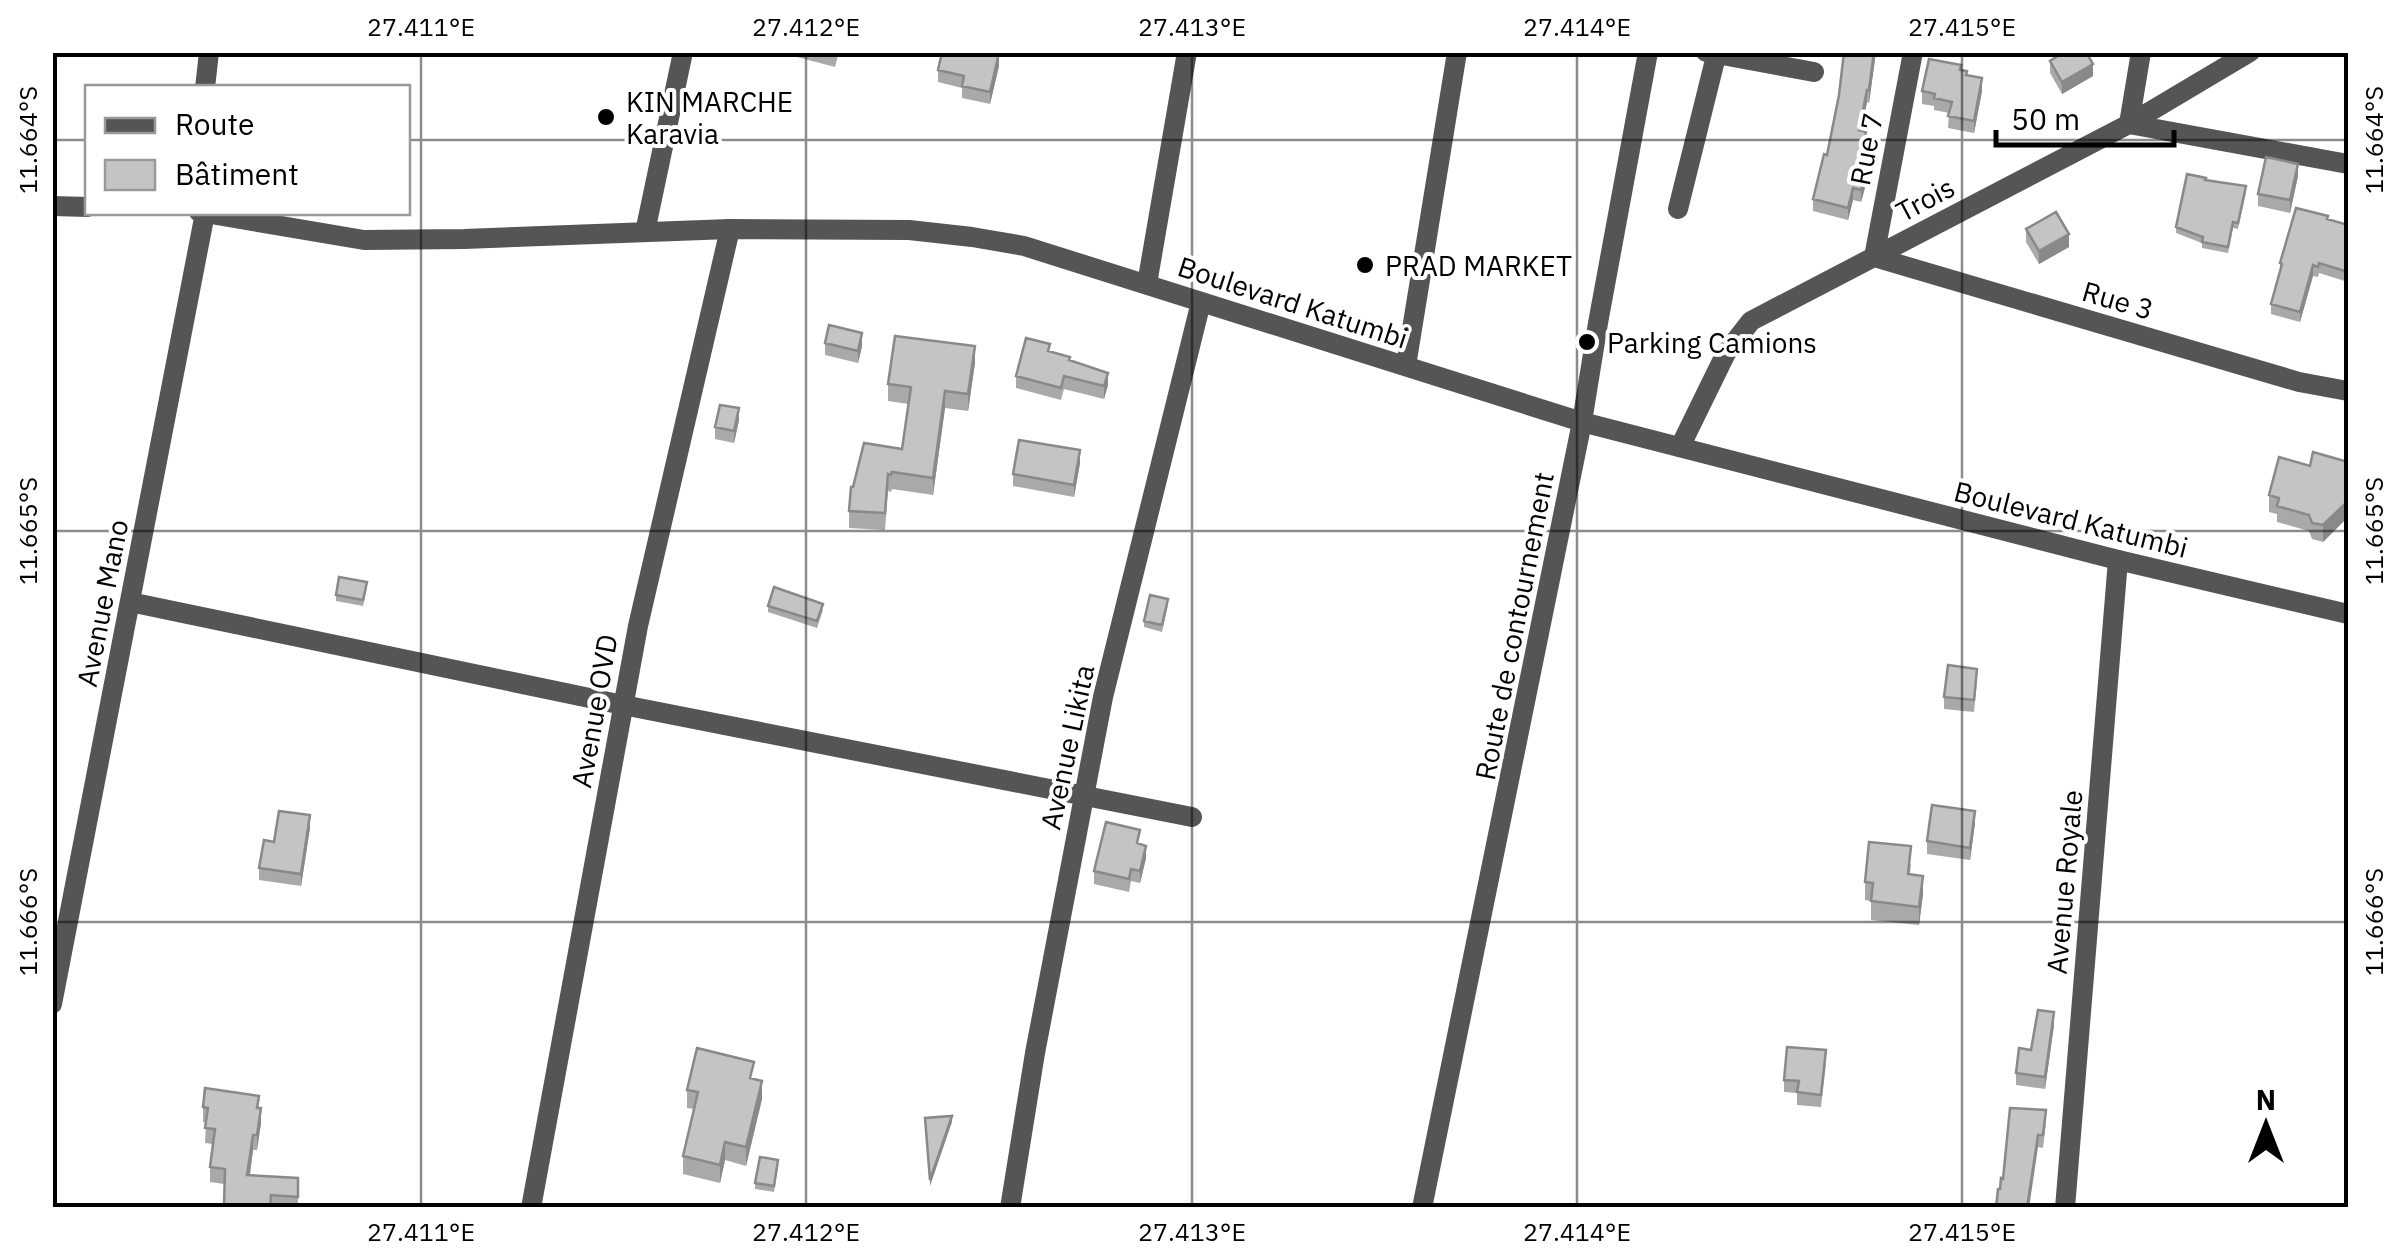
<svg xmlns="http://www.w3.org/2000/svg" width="2401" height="1260" font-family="'IBM Plex Sans',sans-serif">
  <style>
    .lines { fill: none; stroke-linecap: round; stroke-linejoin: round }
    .minor { stroke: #555; stroke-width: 20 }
    .tertiary { stroke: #555; stroke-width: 20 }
    .wall { fill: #a9a9a9 }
    .shaded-wall { fill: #898989 }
    .building { fill: #c4c4c4; stroke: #898989; stroke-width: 2.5 }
    .ticks { fill: none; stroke: #000; stroke-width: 2.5; stroke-opacity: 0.45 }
    .poi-dot { fill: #000; stroke: #fff; stroke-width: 4 }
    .labels { text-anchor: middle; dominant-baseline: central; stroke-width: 8; stroke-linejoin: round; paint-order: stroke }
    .poi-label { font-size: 28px; fill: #000; stroke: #fff; text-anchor: start }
    .street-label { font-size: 28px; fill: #000; stroke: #fff }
    .neatline { fill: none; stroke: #000; stroke-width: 4 }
    .ticks-label { font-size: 25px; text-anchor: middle; fill: #000 }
  </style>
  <rect width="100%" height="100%" fill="#fff"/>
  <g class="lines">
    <!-- minor -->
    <path class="minor" d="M1706,52L1814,72
      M1913,52L1874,257L2299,382L2348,391
      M2141,52L2129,124L2348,164
      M205,88L209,52
      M1678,209L1717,52
      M645,232L683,52
      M1147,284L1187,52
      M1406,366L1457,52
      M1680,447L1726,353L1751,321L2129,124L2250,52
      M130,602L623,705L1192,817
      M52,1004L205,213
      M531,1208L638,626L730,229
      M1010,1208L1035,1053L1103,697L1201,302
      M2065,1208L2118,560"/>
    <!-- tertiary -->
    <path class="tertiary" d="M52,206L88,207
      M199,212L364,240L464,239L730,229L909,230L972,237L1024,246L1582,422L2118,560L2348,614
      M1422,1208L1582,422L1598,323L1648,52"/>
  </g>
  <!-- wall -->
  <path class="wall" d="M778,52H839L835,67Z
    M1844,52H1876L1869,103L1867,102L1861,131L1866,144L1862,163L1868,177L1861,202L1853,200L1848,220L1813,211V199L1827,155L1839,95Z
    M2050,61L2093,76L2062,94L2050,73Z
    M999,66L990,104L962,98V88L938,82V70Z
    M1961,70L1982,91L1974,133L1948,128L1949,113L1934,110V106L1922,104V91Z
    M2298,176L2290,213L2258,206V194Z
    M2205,180L2246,192L2238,229L2233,228L2228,253L2202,248V243L2176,233V227Z
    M2328,219L2348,225V282L2319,273L2318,277L2313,276L2300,322L2271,314V304L2280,273V263Z
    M2026,229L2069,247L2039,264L2026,242Z
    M825,343L862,346L858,363L825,355Z
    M1050,352L1070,360L1108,385L1104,399L1064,389L1061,400L1016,388V376Z
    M975,363L968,411L945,408L933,495L892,489L891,492L888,491L885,530L849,528V511L853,487L902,449L908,404L888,401V384Z
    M739,420L734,443L715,439V427Z
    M2348,462V517L2323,542L2312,539L2309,531L2277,522V514L2269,512V495L2310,466Z
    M1080,463L1074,497L1013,486V474Z
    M367,588L363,606L336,601V595Z
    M1168,605L1162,632L1144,627V621Z
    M768,606L823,610L817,628L768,612Z
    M1977,681L1974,712L1944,709V697Z
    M1975,823L1970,860L1927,854V841Z
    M310,828L301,886L259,880V868L274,842Z
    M1140,844L1146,858L1140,883L1131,881L1129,892L1094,884V871Z
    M1911,864L1910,874L1923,894L1919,925L1871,920V901L1865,900V882Z
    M2054,1025L2045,1089L2016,1085V1073L2031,1050Z
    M1826,1063L1821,1107L1797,1105V1093L1784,1092V1080Z
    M754,1079L762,1099L746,1166L725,1160L720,1183L683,1174V1156L694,1109L687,1108V1090Z
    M203,1107L259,1108L261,1123L257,1150H253L250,1176L298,1178V1208H224V1184L210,1182V1167L213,1144L205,1143L206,1123L203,1122Z
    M2046,1123L2043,1148L2038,1147L2003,1179Z
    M778,1166L774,1192L755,1189V1183Z"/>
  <!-- shaded-wall -->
  <path class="shaded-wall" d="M1874,52H1876L1869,103V90Z
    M999,53V66L990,104V92Z
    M2093,64V76L2062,94V82Z
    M1982,78V91L1974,133V121Z
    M1867,90V102L1859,143V130Z
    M1866,132V144L1860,175V163Z
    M2298,164V176L2290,213V200Z
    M1868,165V177L1861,202V190Z
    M1853,188V200L1848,220V208Z
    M2069,234V247L2039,264V251Z
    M2313,265V276L2300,322V312Z
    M862,333V346L858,363V351Z
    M975,346V363L968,411V394Z
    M1108,373V385L1104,399V386Z
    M945,391V408L933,495V478Z
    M739,408V420L734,443V431Z
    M1080,450V463L1074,497V485Z
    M2348,501V517L2323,542V525Z
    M1975,811V823L1970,860V848Z
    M310,815V828L301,886V874Z
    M1146,846V858L1140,883V871Z
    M1923,876V894L1919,925V907Z
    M2054,1012V1025L2045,1089V1077Z
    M762,1081V1099L746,1166V1147Z
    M261,1108V1123L257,1150V1135Z
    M952,1116V1122L930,1186V1180Z
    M253,1135V1150L247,1191V1175Z
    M2038,1135V1147L2029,1208H2027Z
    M725,1142V1160L720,1183V1165Z"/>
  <!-- building -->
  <path class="building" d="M942,52L999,53L990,92L962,86L964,76L938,70Z
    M1844,52H1874L1869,90H1867L1859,130L1866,132L1860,163L1868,165L1861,190L1853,188L1848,208L1813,199L1824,154L1827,155L1839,95Z
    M2064,52H2086L2093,64L2062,82L2050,61Z
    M1929,59L1961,65L1960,70L1967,71L1966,75L1982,78L1974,121L1948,116L1952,102L1934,98L1935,94L1922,91Z
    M2266,157L2298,164L2290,200L2258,194Z
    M2187,174L2206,178L2205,180L2246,186L2238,223L2233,222L2228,247L2202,242L2203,237L2176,227Z
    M2296,208L2328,216L2327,219L2348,225V272L2319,263L2318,267L2313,265L2300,312L2271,304L2282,264L2280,263Z
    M2056,212L2069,234L2039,251L2026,229Z
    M829,325L862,333L858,351L825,343Z
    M895,336L975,346L968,394L945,391L933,478L892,472L891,475L888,474L885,513L849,511L851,487H853L864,443L902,449L911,387L888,384Z
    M1026,338L1050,344L1048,351L1070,357L1069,360L1108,373L1104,386L1064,376L1061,388L1016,376Z
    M720,405L739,408L734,431L715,427Z
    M1019,440L1080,450L1074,485L1013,474Z
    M2313,452L2348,462V501L2323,525L2312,523L2309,515L2277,506L2279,498L2269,495L2279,457L2310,466Z
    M339,577L367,582L363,600L336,595Z
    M774,587L823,604L817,621L768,606Z
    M1150,595L1168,599L1162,625L1144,621Z
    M1948,665L1977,669L1974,700L1944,697Z
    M1932,805L1975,811L1970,848L1927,841Z
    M279,811L310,815L301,874L259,868L264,840L274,842Z
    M1106,822L1140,830L1137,843L1146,846L1140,871L1131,869L1129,879L1094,871Z
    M1869,842L1911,846L1908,874L1923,876L1919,907L1871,901L1873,883L1865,882Z
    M2038,1010L2054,1012L2045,1077L2016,1073L2019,1048L2031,1050Z
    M1787,1047L1826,1050L1821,1095L1797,1092L1799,1081L1784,1080Z
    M697,1048L754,1062L750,1078L762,1081L746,1147L725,1142L720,1165L683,1156L698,1092L687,1090Z
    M205,1088L259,1096L257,1108H261L257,1135H253L247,1175L298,1178V1197L271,1195L270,1208H235V1205H224L225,1169L210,1167L215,1129L205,1128L208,1108L203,1107Z
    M2010,1108L2046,1110L2043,1135H2038L2027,1208H1996L1998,1189H2000L2001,1178L2003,1179Z
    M952,1116L930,1180L925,1118Z
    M760,1157L778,1160L774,1186L755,1183Z"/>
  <!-- ticks -->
  <path class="ticks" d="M421,52V1208M806,52V1208M1192,52V1208M1577,52V1208M1962,52V1208M2348,52V1208M52,140H88M408,140H2348M52,531H2348M52,922H2348"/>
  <!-- markers -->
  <g class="poi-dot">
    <circle cx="606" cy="117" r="10"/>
    <circle cx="1365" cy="265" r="10"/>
    <circle cx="1587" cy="342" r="10"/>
  </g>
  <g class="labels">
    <!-- poi labels -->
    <g class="poi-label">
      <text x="626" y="101">KIN MARCHE<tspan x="626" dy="32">Karavia</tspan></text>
      <text x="1385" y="265">PRAD MARKET</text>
      <text x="1607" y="342">Parking Camions</text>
    </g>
    <!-- street labels -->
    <g class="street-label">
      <text transform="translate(1866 149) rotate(-79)">Rue 7</text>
      <text transform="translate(1925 199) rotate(-28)">Trois</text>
      <text transform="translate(2118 300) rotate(16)">Rue 3</text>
      <text transform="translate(1293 302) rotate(18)">Boulevard Katumbi</text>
      <text transform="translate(2071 519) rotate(14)">Boulevard Katumbi</text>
      <text transform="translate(102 603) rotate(-79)">Avenue Mano</text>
      <text transform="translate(1514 626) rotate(-79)">Route de contournement</text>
      <text transform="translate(594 711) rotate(-80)">Avenue OVD</text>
      <text transform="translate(1067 747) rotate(-78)">Avenue Likita</text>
      <text transform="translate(2064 882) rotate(-85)">Avenue Royale</text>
    </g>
  </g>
  <!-- border -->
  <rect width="2401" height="1260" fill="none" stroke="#ffffff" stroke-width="110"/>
  <!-- legend -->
  <rect x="85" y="85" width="325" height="130" fill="#ffffff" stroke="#999999" stroke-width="2.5"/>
  <rect x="105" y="118" width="50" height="15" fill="#555555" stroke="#999999" stroke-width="2.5"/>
  <text x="175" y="135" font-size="30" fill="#000000">Route</text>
  <rect x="105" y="160" width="50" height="30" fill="#c4c4c4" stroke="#999999" stroke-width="2.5"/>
  <text x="175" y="185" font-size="30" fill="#000000">Bâtiment</text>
  <!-- north arrow -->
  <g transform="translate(2266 1125)" stroke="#ffffff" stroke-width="8" paint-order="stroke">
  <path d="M0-8L18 38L0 25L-18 38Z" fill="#000000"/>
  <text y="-15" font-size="28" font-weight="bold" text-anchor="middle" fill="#000000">N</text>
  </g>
  <!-- scale -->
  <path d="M1996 130v15h178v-15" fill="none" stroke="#000000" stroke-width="5"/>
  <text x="2011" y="130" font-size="30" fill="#000000" stroke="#ffffff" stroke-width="8" paint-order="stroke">50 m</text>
  <rect x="55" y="55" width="2291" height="1150" class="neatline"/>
  <g class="ticks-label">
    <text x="421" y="36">27.411°E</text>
    <text x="806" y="36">27.412°E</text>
    <text x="1192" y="36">27.413°E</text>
    <text x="1577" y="36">27.414°E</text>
    <text x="1962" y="36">27.415°E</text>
    <text transform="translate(28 140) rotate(-90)" y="9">11.664°S</text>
    <text transform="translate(2374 140) rotate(-90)" y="9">11.664°S</text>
    <text transform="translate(28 531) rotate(-90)" y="9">11.665°S</text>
    <text transform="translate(2374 531) rotate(-90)" y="9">11.665°S</text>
    <text transform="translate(28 922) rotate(-90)" y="9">11.666°S</text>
    <text transform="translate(2374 922) rotate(-90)" y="9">11.666°S</text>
    <text x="421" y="1241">27.411°E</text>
    <text x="806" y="1241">27.412°E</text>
    <text x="1192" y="1241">27.413°E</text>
    <text x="1577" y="1241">27.414°E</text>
    <text x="1962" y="1241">27.415°E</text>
  </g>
</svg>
